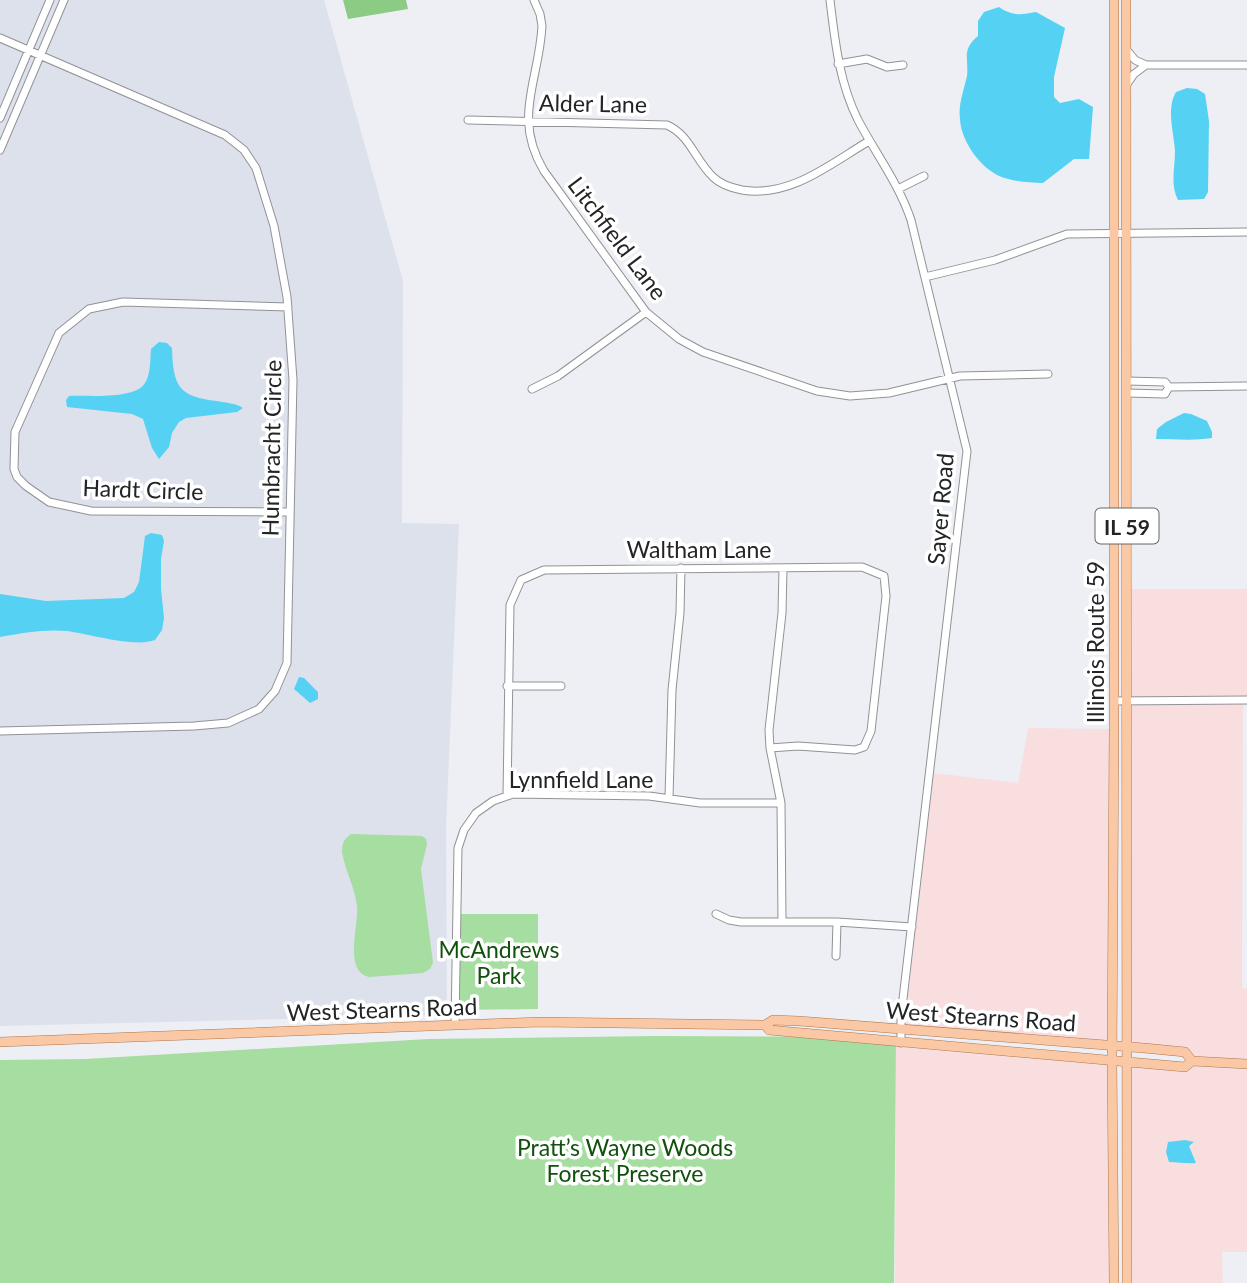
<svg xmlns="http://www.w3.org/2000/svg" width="1247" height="1283" font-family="Lato,sans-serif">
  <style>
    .commercial { fill: #f9dee0 }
    .built { fill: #dce1ec }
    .green { fill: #a6dda0 }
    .forest { fill: #8bcb84 }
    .water { fill: #55d1f3 }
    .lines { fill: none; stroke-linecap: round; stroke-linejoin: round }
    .minor-casing { stroke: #909296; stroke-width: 9 }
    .major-casing { stroke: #ac7750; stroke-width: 10 }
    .minor { stroke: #fff; stroke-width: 7 }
    .major { stroke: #fac8a4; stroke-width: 9 }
    .labels { text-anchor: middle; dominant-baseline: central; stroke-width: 7; stroke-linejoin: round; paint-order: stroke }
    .shield { fill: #fff; stroke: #656667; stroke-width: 2 }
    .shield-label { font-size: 21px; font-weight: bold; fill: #232426 }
    .street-label { font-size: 23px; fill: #232426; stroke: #fff }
    .park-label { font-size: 23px; fill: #10510b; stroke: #fff }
  </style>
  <rect width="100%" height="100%" fill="#edeff4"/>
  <!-- commercial -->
  <path class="commercial" d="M1130,589H1247V698L1130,699Z
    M1243,702L1242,988L1247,989V1062L1130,1052V703Z
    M1028,728L1113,729V1050L904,1032L933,773L1018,783Z
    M896,1037L1112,1057V1283H895Z
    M1130,1057L1247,1067V1252H1222L1223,1283H1132Z"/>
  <!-- built -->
  <path class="built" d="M0,0H324L403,281L402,523L459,524L446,828L447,1015L0,1026Z"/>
  <!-- green -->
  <path class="green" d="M351,834L422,836L426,839L427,844L421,869L433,963L430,969L423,973L369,977C343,971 359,926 357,906C355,888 345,870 342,852C342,843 344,839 351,834Z
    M460,914H538V1009L459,1010Z
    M655,1036L896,1037L894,1283H0V1060L85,1059L428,1039Z"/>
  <!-- forest -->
  <path class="forest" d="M343,0H406L408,9L348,19Z"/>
  <!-- water -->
  <path class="water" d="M999,7C1012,16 1020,15 1036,12L1065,28L1054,77V97L1060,103L1079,99L1093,107L1089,159H1074L1043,183C1029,182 1013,182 999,176C980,167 961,141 960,119C958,104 964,90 967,76C969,58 961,50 978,36V21L984,12Z
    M1187,88L1197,89L1205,94L1209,121L1208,192L1204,199L1178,200C1170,184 1175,169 1175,151C1174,133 1166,109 1176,92Z
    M159,342L167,343L172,348C173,385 178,397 217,401C227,403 235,403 243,408L237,412L186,418L179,422L172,433L169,447L159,459L152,448L143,419L132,414L67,407L66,400L69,396C87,395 135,400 145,383C151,373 150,361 151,349Z
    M1184,413L1191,414L1207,421L1212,432V438C1193,441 1175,439 1156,439L1157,429L1166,422Z
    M151,533L162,535L164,541L161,559V589L164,618L162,630L155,640C135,648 90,634 67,631C44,629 22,633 0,637V594L46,601L124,598L134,592L139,582L145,536Z
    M299,677L304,678L318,692V699L310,703L294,689Z
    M1185,1140L1194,1142L1189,1146L1196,1163C1185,1164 1179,1162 1169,1162L1166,1152L1168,1142Z"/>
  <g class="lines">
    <!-- minor casing -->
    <g class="minor-casing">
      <path id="minor" d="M534,0L540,14L542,26C539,82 512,117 544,171L646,312L679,339L703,352L817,391L850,396L889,393L960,376L1048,374
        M830,0C835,41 839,82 858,120C876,154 899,184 911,220L967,451L901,1016V1043
        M0,38L225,135L244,150L256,168L274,226L287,297L293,380L287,663L275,691L259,709L228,723L194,726L0,731
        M1126,49L1135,60L1146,65H1247
        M838,64L867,59L887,67L903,65
        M1127,84L1134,74L1146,65
        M0,118L50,0
        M468,120L667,125C690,135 695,160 713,177C720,184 732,188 742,190C790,198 830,164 869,141
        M0,150L64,0
        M898,189L924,176
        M925,277L995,260L1067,234L1247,232
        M288,307L123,302L89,309L59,333L15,432L14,469L17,477L26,486L49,502L91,511L290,512
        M1127,381L1165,382L1169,387L1247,386
        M532,389L558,376L646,312
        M1127,393L1165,394L1169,387
        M507,686H561
        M1114,701L1247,700
        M507,796L510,605L521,580L544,570L862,567L884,576L886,596L871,731L864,747L855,750L798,746L770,748
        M669,798L672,690L680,613L681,568
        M716,914L729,920L741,922H837L912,927
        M782,922L781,803L770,748L769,730L782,613L783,568
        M836,956L837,922
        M455,1025L458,848L464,830L476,813L493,801L513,794L649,796L700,803H781"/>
    </g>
    <!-- major casing -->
    <g class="major-casing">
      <path id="major" d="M1114,0V726L1112,1061L1114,1283
        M1126,0L1127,1283
        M765,1025L773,1020L799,1021L1144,1048L1185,1052L1192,1061
        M0,1042L539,1022L765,1025L769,1030L1185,1067L1192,1061L1247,1064"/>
    </g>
    <!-- minor -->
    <use href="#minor" class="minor"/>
    <!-- major -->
    <use href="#major" class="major"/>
  </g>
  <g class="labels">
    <!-- shield labels -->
    <rect class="shield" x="1095.5" y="508.5" width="63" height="35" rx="5"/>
    <g class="shield-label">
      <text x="1127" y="526">IL 59</text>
    </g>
    <!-- street labels -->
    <g class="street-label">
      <text transform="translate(593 103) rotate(1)">Alder Lane</text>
      <text transform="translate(618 238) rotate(53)">Litchfield Lane</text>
      <text transform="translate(271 448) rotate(-89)">Humbracht Circle</text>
      <text transform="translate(143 489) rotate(2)">Hardt Circle</text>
      <text transform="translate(940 509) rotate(-85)">Sayer Road</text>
      <text x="699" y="549">Waltham Lane</text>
      <text transform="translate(1095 642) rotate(-90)">Illinois Route 59</text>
      <text x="581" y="779">Lynnfield Lane</text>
      <text transform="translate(382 1009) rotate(-2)">West Stearns Road</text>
      <text transform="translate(981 1016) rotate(4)">West Stearns Road</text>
    </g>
    <!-- park labels -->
    <g class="park-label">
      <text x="499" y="949">McAndrews<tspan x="499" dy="26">Park</tspan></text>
      <text x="625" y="1147">Pratt’s Wayne Woods<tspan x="625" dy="26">Forest Preserve</tspan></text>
    </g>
  </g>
</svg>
